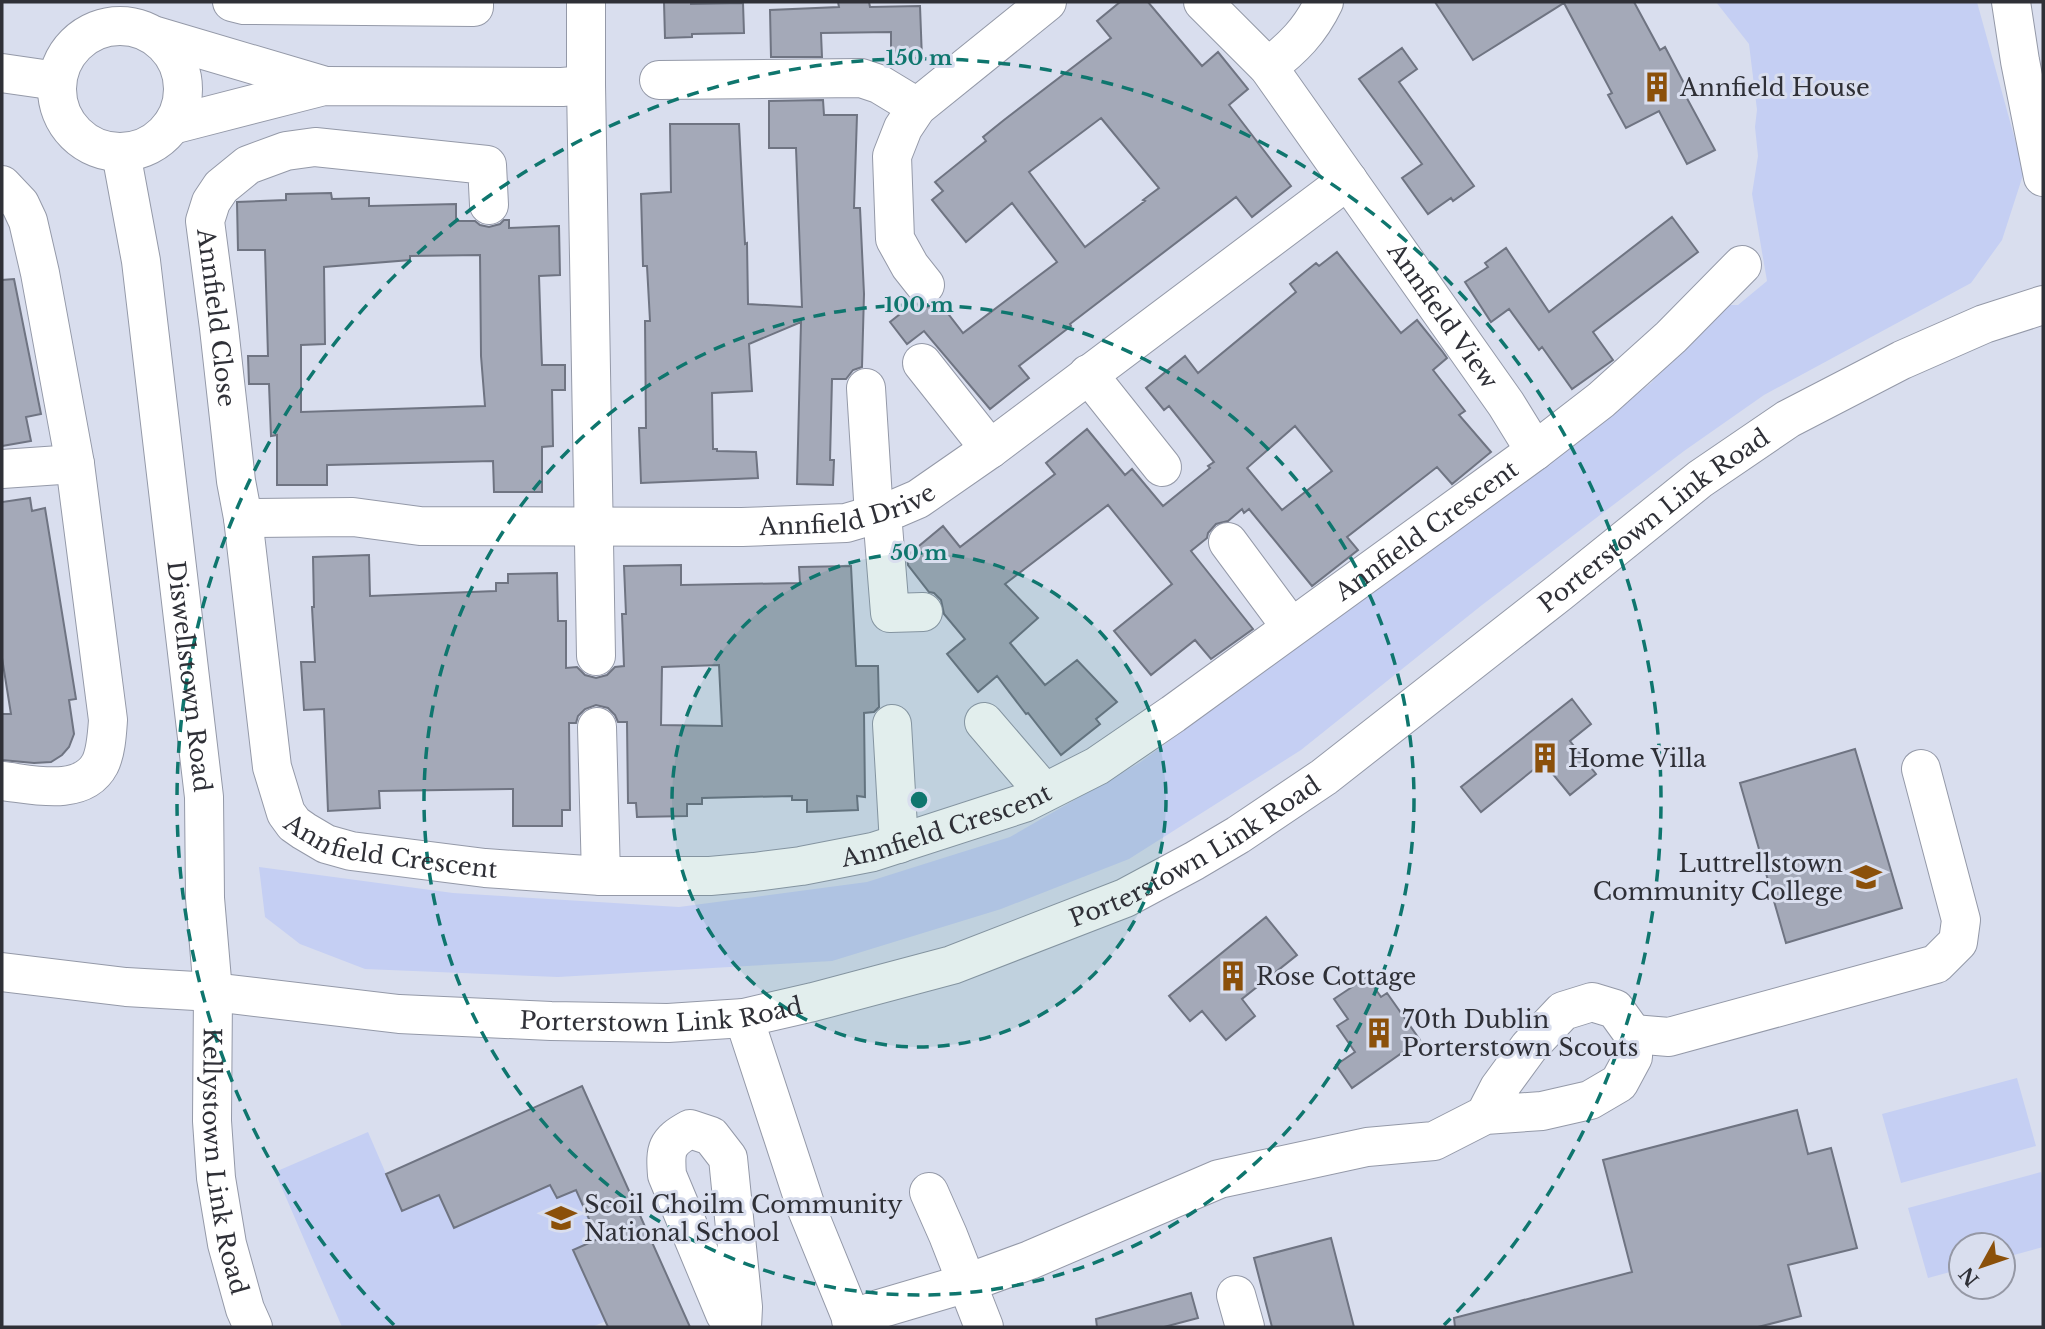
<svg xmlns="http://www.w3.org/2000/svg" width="2045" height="1329" font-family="'Libre Baskerville',serif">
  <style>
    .green { fill: #c5cff3 }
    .building { fill: #a4a9b8; stroke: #6f7482; stroke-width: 2; fill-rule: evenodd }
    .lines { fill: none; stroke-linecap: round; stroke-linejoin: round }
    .minor-casing { stroke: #9499a8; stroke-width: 40 }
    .minor { stroke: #fff; stroke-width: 38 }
    .ring { fill: none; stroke: #0f766e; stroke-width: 3.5; stroke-dasharray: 12 9 }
    .labels { text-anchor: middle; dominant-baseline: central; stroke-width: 6; stroke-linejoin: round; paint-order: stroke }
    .poi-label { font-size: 24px; fill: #2f3037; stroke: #d9deee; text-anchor: start }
    .street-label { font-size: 24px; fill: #2f3037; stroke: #d9deee }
    .centre { fill: #0f766e; stroke: #d9deee; stroke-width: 3.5 }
    .ring-label { font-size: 21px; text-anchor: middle; font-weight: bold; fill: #0f766e; stroke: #d9deee; stroke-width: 6; stroke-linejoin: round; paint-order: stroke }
  </style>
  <rect width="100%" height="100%" fill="#d9deee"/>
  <!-- green -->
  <path class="green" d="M1716,2H1977L2024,172L2002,240L1971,283L1764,395L1684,451L1482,605L1301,750L1129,859L1001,909L832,961L558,977L365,969L300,944L265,917L259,867L453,893L679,907L867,882L1010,837L1139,763L1507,495L1651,383L1719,305H1738L1767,281L1752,194L1758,156L1755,127L1757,110L1749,44Z
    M2017,1078L2036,1146L1901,1183L1882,1114Z
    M368,1132L402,1211L439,1195L550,1185L557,1198L576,1190L598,1239L574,1250L606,1321L592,1327H342L275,1172Z
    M2041,1172L2043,1182V1247L2003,1258V1245H1961V1269L1928,1278L1908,1208Z"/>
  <!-- building -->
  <path class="building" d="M664,2H691V4L743,3L744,33L692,34V37L665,38Z
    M838,2H869L870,7L920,6L922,59H891V32L821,33L822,57H771L770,10L839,7Z
    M1120,2H1148L1202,66L1218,52L1248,89L1229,105L1291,186L1252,217L1236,197L1070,324L1071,326L1019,366L1029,378L990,409L924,331L907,344L890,322L914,303L927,307L939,302L963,333L1057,262L1012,203L966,242L932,200L943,191L935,182L981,145L986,141L983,137L1004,120L1111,38L1097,21ZM1101,118L1159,188L1143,200L1145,201L1085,247L1029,172Z
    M1435,2H1634L1660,50L1665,47L1687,89L1683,91L1715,150L1687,164L1659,111L1626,128L1608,95L1612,93L1564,3L1473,60Z
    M1402,48L1417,69L1399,82L1474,186L1453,201L1451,198L1428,214L1402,178L1422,164L1359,79Z
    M823,100L824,115H857L854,208H860L864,294L862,367L853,370L846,379H832L830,460H834L833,485L797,484L801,322L749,344L752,391L712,393L713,449H717V451L756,452L758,478L641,483L639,428H646L645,321H650L647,266H643L641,194L671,192L670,124H739L745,244L747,243L748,304L802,307L796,148H769V101Z
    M331,193L332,199L369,198V206L456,204V221H475L480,225L489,227L500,224L504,220H509V228L559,226L560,275L539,276L541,338L542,365H565V390H552L553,446L542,447V492H494L493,461L327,465V485H277V435L271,436L269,384H249L248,356H268L265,250H238L237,202L286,200V194ZM480,255L481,356L485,406L301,412V345L325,344L324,267L410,260V256Z
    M1672,217L1698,252L1593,332L1613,360L1572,389L1542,347L1539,350L1509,309L1491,322L1465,282L1488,267L1485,263L1506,248L1549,312Z
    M1337,252L1401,333L1417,320L1442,351L1447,358L1433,370L1465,411L1459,415L1491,452L1452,484L1437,467L1347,537L1358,550L1312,586L1249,509L1244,513L1242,509L1228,521L1216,524L1208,533L1207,538L1191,551L1253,629L1211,659L1195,640L1151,675L1114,631L1172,584L1108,505L1005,584L1038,618L1010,643L1045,685L1077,660L1117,702L1096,719L1100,724L1061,755L1028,713L1026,714L997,676L978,692L947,654L965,639L944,614L941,600L934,593L929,592L908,565L907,556L943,526L960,547L1055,474L1046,463L1087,429L1125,475L1132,469L1163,506L1210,468L1208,466L1214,462L1169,406L1164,410L1146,388L1185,356L1198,373L1296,292L1290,284L1316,263L1319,266ZM1295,426L1332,471L1282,510L1247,468Z
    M14,279L41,414L26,417L31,441L2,446V280Z
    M30,498L32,511L45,508L76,699L69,700L74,734L69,747L62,755L51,762L34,763L2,760V714H11L2,658V502Z
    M369,555L370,596L496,591V583H508V574L557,573L558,621H566V668L577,667L585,675L596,678L607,675L615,667L624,666L622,614H626L624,566L681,565V585L800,583L799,567L851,566L856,666H878L879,707L874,712L864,713L865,797L857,796L858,810L807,812V800H792V796L702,798V804H687V816L637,817L636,803H628L627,722H618L615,715L608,708L596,705L585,709L578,716L576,723H569L570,810H562V826H513V789L379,791L380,808L328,811L324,709L304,710L301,662H315L312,607H314L313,557ZM719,665L722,726L661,725L662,667Z
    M1572,699L1591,724L1570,741L1596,774L1570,795L1543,762L1481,812L1461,787Z
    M1855,749L1902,908L1786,943L1740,783Z
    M1266,917L1297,955L1242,999L1255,1016L1226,1040L1202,1011L1190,1021L1169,996Z
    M1367,977L1381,997L1387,993L1420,1040L1352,1088L1336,1065L1355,1052L1337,1026L1348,1019L1334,999Z
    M582,1086L690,1327H608L573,1250L598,1239L576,1190L557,1198L550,1185L454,1228L439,1195L402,1211L386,1174Z
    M1797,1110L1808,1154L1831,1148L1857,1248L1788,1265L1801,1316L1758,1327H1455L1454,1318L1632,1272L1603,1160Z
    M1331,1238L1354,1327H1272L1254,1258Z
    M1191,1293L1198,1318L1164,1327H1097L1096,1319Z"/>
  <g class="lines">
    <!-- minor casing -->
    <g class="minor-casing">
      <g id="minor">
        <path d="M232,2L244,5L474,7V2"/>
        <path d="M586,2V85L596,656"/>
        <path id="s1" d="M1203,2L1268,67L1506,404L1535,451"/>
        <path d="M2011,2L2020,61L2043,177"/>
        <circle cx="120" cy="89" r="63"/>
        <path d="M156,36L322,85"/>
        <path d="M1268,67C1293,48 1310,31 1324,2"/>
        <path d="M2,73L57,81"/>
        <path d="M659,80L861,78L879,84L917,107"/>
        <path d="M172,125L324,86L562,87L586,85"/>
        <path id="s2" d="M121,153L141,261L204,797L205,898L213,992L212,1121L216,1178L227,1244L245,1309L253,1327"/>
        <path d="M2,185L20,204L28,221L40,273L75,464L108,720C107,734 106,752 100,764C82,798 31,784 2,781"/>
        <path id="s3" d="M489,205L487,165L315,147L286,151L248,165L221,187L211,202L205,221L219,328L236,481L243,518L272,767L286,813L294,824L304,831L326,844L351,851L485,868L601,876H710L754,872L801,866L873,852L1024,803L1097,766L1173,714L1535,451L1601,400L1671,337L1742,265"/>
        <path d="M925,285L910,266L895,239L892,156L903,128L917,107L1047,2"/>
        <path d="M922,363L990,449"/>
        <path d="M1088,374L1162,467"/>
        <path d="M866,388L874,515"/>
        <path d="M2,469L75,464"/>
        <path d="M882,513L890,613L923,612"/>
        <path id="s4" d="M243,518L353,517L420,526L742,527L846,523L897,508L918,499L990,449L1348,180"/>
        <path d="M1228,542L1291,627"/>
        <path d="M984,722L1044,792"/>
        <path d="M892,724L899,844"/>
        <path d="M597,727L601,876"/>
        <path id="s5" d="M2,972L126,987L213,992L399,1014L551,1021L668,1023L744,1018L813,1002L952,965L1125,898L1194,861L1238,835L1324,777L1560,592L1700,479L1788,419L1902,360L1984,324L2043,305"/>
        <path d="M744,1018L806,1207L855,1327"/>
        <path d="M1633,1034L1669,1037L1936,964L1958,942L1961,920L1921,769"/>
        <path d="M929,1192L948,1235L984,1327"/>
        <path d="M1236,1295L1245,1327"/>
        <path d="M851,1320L879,1309L967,1283L1030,1260L1219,1179L1367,1147L1434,1141L1485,1115L1542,1111L1590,1100L1619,1083L1633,1057V1034L1615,1009L1592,1002L1563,1011L1529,1047L1499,1088L1485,1115"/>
        <path d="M735,1327L725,1314L667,1175C665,1149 666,1142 690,1129L711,1136L728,1158L743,1307L742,1327"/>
      </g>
    </g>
    <!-- minor -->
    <use href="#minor" class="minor"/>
  </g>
  <!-- distance rings -->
  <circle cx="919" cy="800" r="247" fill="#0f766e" fill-opacity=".12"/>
  <g class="ring">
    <circle cx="919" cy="800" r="247"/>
    <circle cx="919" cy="800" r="495"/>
    <path d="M394 1325A742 742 0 1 1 1444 1325"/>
  </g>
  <!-- icons -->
  <defs>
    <g id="building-bare" transform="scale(2.415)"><path d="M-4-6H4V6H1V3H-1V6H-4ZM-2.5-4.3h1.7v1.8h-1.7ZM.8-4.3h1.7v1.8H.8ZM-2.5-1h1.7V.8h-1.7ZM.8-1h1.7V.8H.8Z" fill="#8b500a" stroke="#d9deee" stroke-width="2.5" paint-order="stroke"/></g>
    <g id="school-bare" transform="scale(2.415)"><path d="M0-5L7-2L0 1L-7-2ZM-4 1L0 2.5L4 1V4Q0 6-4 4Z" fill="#8b500a" stroke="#d9deee" stroke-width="2.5" paint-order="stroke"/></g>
  </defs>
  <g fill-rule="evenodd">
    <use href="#building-bare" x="1657" y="87"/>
    <use href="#building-bare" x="1545" y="758"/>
    <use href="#school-bare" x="1866" y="877"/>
    <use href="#building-bare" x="1233" y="976"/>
    <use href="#building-bare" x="1379" y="1033"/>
    <use href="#school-bare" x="561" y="1218"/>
  </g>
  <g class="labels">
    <!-- poi labels -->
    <g class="poi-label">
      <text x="1680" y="87">Annfield House</text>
      <text x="1568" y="758">Home Villa</text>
      <text x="1843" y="863" text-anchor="end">Luttrellstown<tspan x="1843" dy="28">Community College</tspan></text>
      <text x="1256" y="976">Rose Cottage</text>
      <text x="1402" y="1019">70th Dublin<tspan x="1402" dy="28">Porterstown Scouts</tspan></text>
      <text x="584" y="1204">Scoil Choilm Community<tspan x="584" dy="28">National School</tspan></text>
    </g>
    <!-- street labels -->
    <g class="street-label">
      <text stroke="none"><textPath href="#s1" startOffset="396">Annfield View</textPath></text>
      <text stroke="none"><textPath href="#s3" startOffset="453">Annfield Close</textPath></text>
      <text stroke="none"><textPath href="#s4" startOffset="607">Annfield Drive</textPath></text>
      <text stroke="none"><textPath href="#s5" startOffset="1796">Porterstown Link Road</textPath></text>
      <text stroke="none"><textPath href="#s3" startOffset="2202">Annfield Crescent</textPath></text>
      <text stroke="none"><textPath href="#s2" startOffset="528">Diswellstown Road</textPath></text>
      <text stroke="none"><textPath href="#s3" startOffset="1634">Annfield Crescent</textPath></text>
      <text stroke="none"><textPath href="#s3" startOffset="1069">Annfield Crescent</textPath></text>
      <text stroke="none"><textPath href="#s5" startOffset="1228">Porterstown Link Road</textPath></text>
      <text stroke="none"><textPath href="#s5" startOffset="662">Porterstown Link Road</textPath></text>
      <text stroke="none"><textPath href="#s2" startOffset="1015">Kellystown Link Road</textPath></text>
    </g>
  </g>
  <circle cx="919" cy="800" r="10" class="centre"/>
  <g class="ring-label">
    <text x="919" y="65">150 m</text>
    <text x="919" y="312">100 m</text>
    <text x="919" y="560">50 m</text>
  </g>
  <!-- border -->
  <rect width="2045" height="1329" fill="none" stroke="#2f3037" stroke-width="7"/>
  <!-- north arrow -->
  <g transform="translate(1982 1266) rotate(230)"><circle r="33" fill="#d9deee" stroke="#9598a5" stroke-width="2"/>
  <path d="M0-5L12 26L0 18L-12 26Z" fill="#8b500a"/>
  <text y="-10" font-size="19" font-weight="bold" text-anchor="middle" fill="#2f3037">N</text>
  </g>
</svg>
